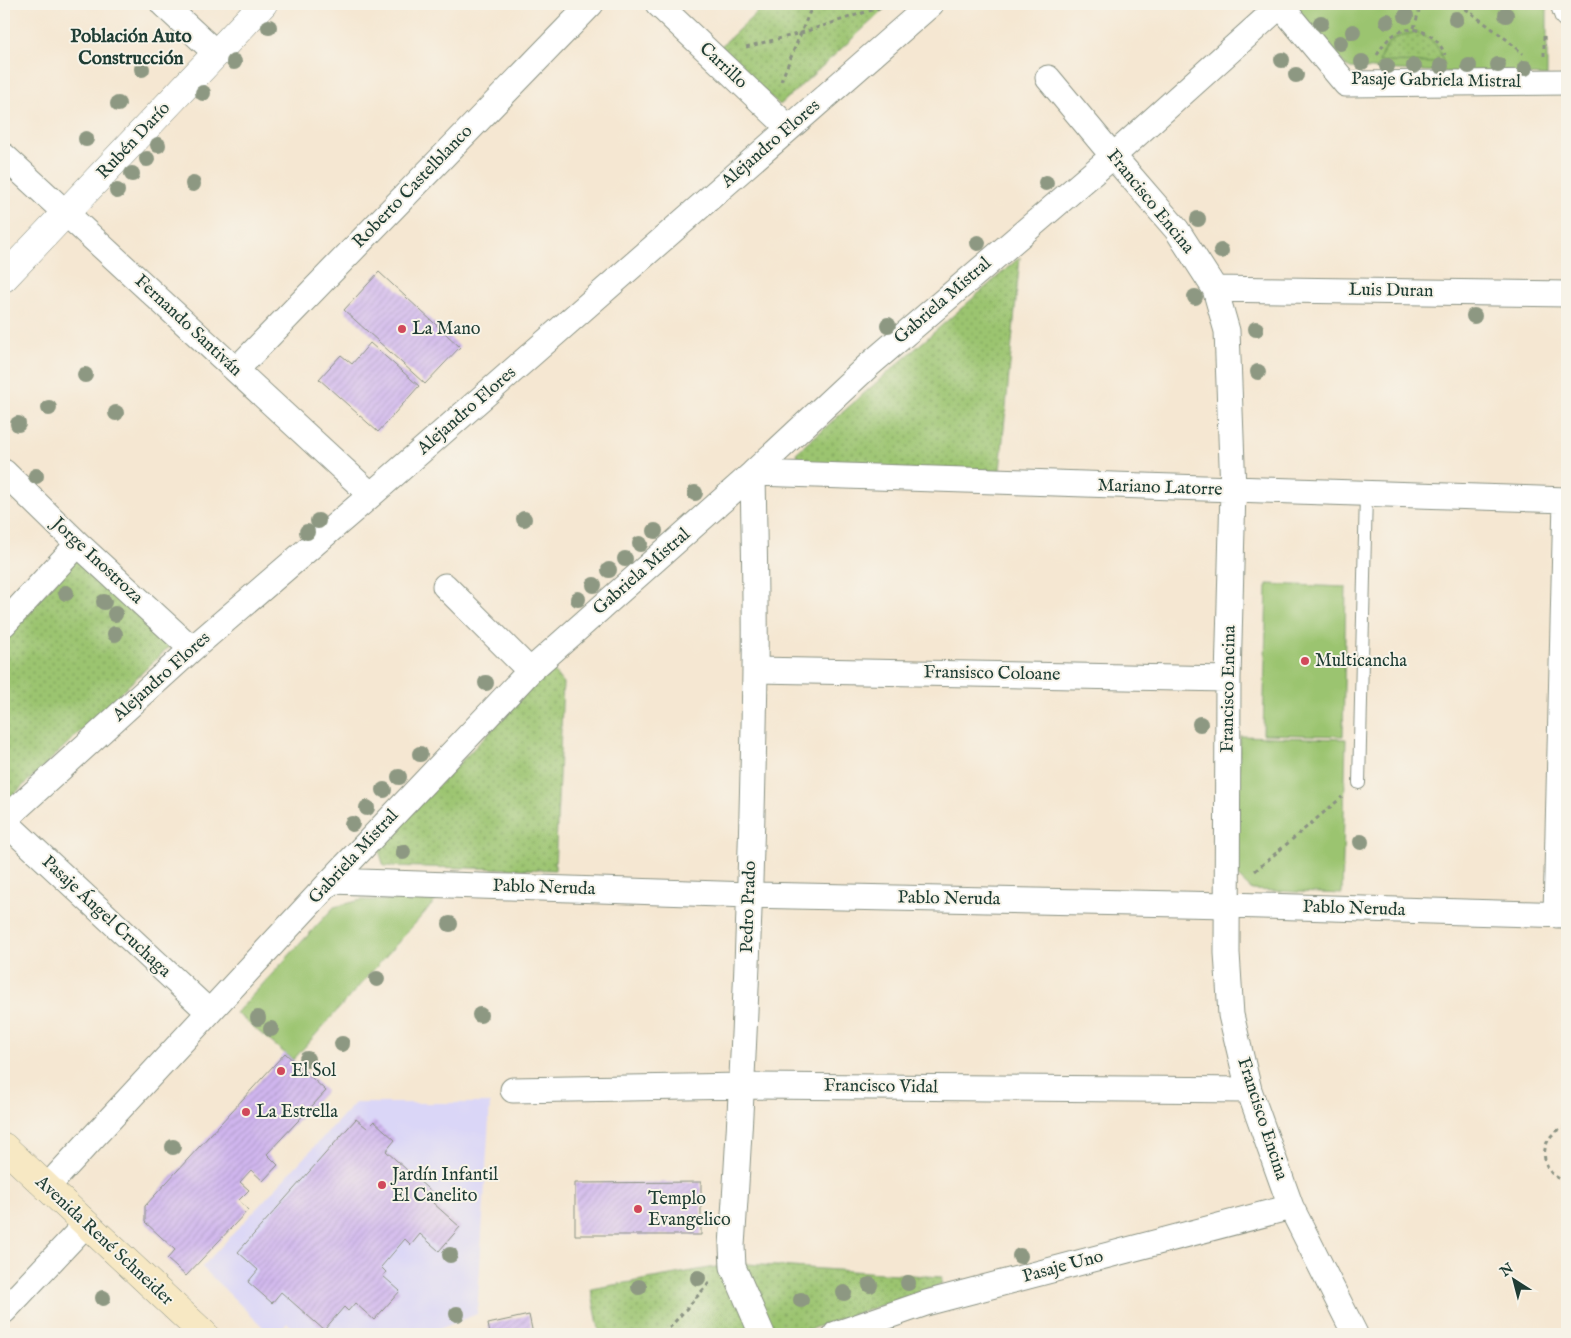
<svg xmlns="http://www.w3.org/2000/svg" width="1571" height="1338" font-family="'IM FELL English',serif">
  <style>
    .built { fill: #dad6f7 }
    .grass { fill: #9bc470; stroke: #5d8052 }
    .park { fill: url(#park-dots); stroke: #5d8052 }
    .building { fill: url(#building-hatch) }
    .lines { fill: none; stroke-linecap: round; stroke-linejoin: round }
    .service-casing { stroke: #8a9283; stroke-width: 14 }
    .minor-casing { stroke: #8a9283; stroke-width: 27 }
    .tertiary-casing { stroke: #8a9283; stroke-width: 29 }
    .secondary-casing { stroke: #8a9283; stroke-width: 29 }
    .path { stroke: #8a9283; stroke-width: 3; stroke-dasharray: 4 4; stroke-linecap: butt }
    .service { stroke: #fff; stroke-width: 12 }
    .minor { stroke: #fff; stroke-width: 25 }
    .tertiary { stroke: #fff; stroke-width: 28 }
    .secondary { stroke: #f7e8c3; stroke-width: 28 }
    .tree { fill: #8d9882 }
    .poi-dot { fill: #d1495b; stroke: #f7f3e8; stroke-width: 2 }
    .labels { text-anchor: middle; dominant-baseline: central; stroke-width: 4; stroke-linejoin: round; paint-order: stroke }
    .street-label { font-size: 18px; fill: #1f3d34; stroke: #f7f3e8 }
    .poi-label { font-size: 18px; fill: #1f3d34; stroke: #f7f3e8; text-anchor: start }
    .neighbourhood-label { font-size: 19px; font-weight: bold; fill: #1f3d34; stroke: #f7f3e8 }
  </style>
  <defs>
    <pattern id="park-dots" width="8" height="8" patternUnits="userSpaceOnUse" patternTransform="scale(1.25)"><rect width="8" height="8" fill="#9bc470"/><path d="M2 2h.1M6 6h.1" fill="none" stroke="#7ea05d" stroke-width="1.8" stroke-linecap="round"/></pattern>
    <pattern id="building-hatch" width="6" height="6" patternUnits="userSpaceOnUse" patternTransform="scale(1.25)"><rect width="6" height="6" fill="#d0b6ee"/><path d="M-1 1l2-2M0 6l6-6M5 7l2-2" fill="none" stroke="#b29dcd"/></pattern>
  </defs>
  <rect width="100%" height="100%" fill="#f7f3e8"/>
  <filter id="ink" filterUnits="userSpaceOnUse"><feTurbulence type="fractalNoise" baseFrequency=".02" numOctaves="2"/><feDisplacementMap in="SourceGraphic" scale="10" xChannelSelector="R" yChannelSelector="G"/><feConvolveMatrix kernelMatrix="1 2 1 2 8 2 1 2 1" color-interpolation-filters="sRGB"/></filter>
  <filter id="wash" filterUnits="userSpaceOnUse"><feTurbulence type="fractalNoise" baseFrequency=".0096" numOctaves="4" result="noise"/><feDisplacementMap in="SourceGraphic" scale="20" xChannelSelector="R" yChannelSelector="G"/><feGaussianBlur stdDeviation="1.12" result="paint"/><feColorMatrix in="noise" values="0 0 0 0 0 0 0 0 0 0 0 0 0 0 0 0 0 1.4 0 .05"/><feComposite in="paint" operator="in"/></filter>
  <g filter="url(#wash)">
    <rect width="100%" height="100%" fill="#f5e7d2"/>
    <!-- built -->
    <path class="built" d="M355,1103H490L477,1314L427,1334H299L287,1323L279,1334H270L202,1267Z"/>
    <!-- grass -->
    <path class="grass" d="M1300,4H1547V76L1348,68L1295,9Z
      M1267,584L1346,587L1343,736L1263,734Z
      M1240,736L1346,739L1342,894L1252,890L1235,874Z
      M361,900H436L293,1060L236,1013L334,907Z"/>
    <!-- park -->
    <path class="park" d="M766,4H890L780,105L718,49Z
      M1415,33C1433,38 1439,45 1443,63L1379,62C1385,42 1394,35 1415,33Z
      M1020,257L1000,471L801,468L796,453Z
      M78,557L171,645L5,803L4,638Z
      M551,668L563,683L555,870L384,866L378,848Z
      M747,1264L942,1277L941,1285L796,1334H600L591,1289L721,1266Z"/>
    <g id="blocks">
      <!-- building -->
      <path class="building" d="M379,272L460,347L425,384L344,310Z
        M370,343L419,386L378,432L319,379L341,355L352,364Z
        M285,1053L326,1091L267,1154L278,1165L263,1181L251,1170L240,1182L249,1190L239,1200L248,1210L186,1276L167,1259L175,1250L145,1222V1206Z
        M356,1119L367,1128L374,1121L395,1140L386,1151L438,1198L433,1203L460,1227L439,1251L420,1234L411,1245L405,1239L381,1267L386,1272L383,1276L400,1291L374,1320L355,1303L348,1311L344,1307L324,1330L281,1292L272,1303L248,1282L258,1270L238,1252Z
        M701,1182V1235H575V1183Z
        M529,1315L533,1334H490L488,1324Z"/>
    </g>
  </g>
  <g filter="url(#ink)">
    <use href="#blocks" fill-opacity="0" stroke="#8a9283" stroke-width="1"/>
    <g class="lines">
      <!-- service casing -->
      <g class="service-casing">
        <path id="service" d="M1359,783L1366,494"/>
      </g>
      <!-- minor casing -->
      <g class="minor-casing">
        <path id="minor" d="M163,4L217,54
          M658,4L789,128
          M1563,4L1567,15
          M1280,5L1346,84L1567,82
          M1048,78L1113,156L1177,230L1215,289L1227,331L1233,490L1228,679L1227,953L1231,1015L1249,1090L1291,1207L1355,1334
          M4,156L371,495
          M1215,289L1567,294
          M236,370L591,4
          M4,472L78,544L192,649
          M445,586L530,671
          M4,624L78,544
          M755,670L1228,679
          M4,820L192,649L371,495L931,4
          M4,821L209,1012
          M331,881L750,895L1228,905L1567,915
          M1556,915L1566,500
          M513,1090L743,1086L1249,1090
          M47,1187L331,881L530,671L753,473L869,365L1113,156L1282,4
          M4,1311L86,1224
          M762,1334L733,1267L732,1246C745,1055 752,863 755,671C756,605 754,539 753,473L1567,500
          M836,1334L926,1303L1291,1207"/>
      </g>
      <!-- tertiary casing -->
      <g class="tertiary-casing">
        <path id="tertiary" d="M4,278L263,4"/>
      </g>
      <!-- secondary casing -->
      <g class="secondary-casing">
        <path id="secondary" d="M4,1147L204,1334"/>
      </g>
      <!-- path -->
      <path class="path" d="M1459,4L1506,39L1523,54
        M1414,28L1421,4
        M746,47L801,33L881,7
        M1377,55C1382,47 1387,39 1395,34C1415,22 1438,35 1445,55
        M1544,56V32
        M781,81L813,4
        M1255,871L1342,797
        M1567,1127C1537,1133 1537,1176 1567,1181
        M664,1334L710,1282"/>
      <!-- service -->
      <use href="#service" class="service"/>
      <!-- minor -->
      <use href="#minor" class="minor"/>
      <!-- tertiary -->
      <use href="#tertiary" class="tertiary"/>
      <!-- secondary -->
      <use href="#secondary" class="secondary"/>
    </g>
    <!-- trees -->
    <g class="tree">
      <circle cx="1506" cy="15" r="8"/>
      <circle cx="1406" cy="16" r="8"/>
      <circle cx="1456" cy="19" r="8"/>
      <circle cx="1387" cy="21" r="8"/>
      <circle cx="1321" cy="23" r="8"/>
      <circle cx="269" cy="27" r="8"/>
      <circle cx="1353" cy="32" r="8"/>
      <circle cx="1340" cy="43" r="8"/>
      <circle cx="1282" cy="60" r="8"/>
      <circle cx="234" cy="62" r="8"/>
      <circle cx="1362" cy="62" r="8"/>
      <circle cx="1498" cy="65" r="8"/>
      <circle cx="1387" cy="66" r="8"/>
      <circle cx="1414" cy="66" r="8"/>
      <circle cx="1441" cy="66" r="8"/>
      <circle cx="1469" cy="66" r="8"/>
      <circle cx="1525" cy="68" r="8"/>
      <circle cx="142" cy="69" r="8"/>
      <circle cx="1296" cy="75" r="8"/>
      <circle cx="203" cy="93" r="8"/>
      <circle cx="118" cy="104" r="8"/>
      <circle cx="86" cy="139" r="8"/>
      <circle cx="158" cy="145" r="8"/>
      <circle cx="147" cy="159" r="8"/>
      <circle cx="132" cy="174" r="8"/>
      <circle cx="1046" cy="183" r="8"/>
      <circle cx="193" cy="184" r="8"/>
      <circle cx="117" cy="191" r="8"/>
      <circle cx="1198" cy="219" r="8"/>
      <circle cx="978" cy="243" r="8"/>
      <circle cx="1221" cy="251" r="8"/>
      <circle cx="1195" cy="297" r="8"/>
      <circle cx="1474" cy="316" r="8"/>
      <circle cx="888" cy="325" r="8"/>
      <circle cx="1256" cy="329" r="8"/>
      <circle cx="1258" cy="372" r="8"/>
      <circle cx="85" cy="375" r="8"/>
      <circle cx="49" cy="408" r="8"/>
      <circle cx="116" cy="413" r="8"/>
      <circle cx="18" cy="424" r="8"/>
      <circle cx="36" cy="476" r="8"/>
      <circle cx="695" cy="493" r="8"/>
      <circle cx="524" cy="519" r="8"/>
      <circle cx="318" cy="521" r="8"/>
      <circle cx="655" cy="531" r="8"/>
      <circle cx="307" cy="532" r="8"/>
      <circle cx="640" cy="544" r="8"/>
      <circle cx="625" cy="559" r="8"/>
      <circle cx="609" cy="570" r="8"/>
      <circle cx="594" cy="585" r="8"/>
      <circle cx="66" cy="593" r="8"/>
      <circle cx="578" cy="599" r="8"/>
      <circle cx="104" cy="602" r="8"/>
      <circle cx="115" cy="614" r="8"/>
      <circle cx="115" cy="634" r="8"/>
      <circle cx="486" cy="683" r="8"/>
      <circle cx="1200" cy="724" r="8"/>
      <circle cx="420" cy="754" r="8"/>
      <circle cx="399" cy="777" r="8"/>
      <circle cx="384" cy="790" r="8"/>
      <circle cx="367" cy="808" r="8"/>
      <circle cx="352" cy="824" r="8"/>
      <circle cx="1361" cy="842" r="8"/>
      <circle cx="403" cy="852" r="8"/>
      <circle cx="450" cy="924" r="8"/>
      <circle cx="377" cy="979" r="8"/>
      <circle cx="480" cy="1015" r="8"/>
      <circle cx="258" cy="1018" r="8"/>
      <circle cx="271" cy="1029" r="8"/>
      <circle cx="342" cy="1044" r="8"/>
      <circle cx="307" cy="1059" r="8"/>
      <circle cx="173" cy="1147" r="8"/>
      <circle cx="450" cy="1255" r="8"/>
      <circle cx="1020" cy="1256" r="8"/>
      <circle cx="698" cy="1278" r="8"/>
      <circle cx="908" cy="1283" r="8"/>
      <circle cx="870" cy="1285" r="8"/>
      <circle cx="639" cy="1287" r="8"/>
      <circle cx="844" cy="1293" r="8"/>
      <circle cx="103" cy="1298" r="8"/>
      <circle cx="801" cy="1300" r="8"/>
      <circle cx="457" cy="1314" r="8"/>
    </g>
  </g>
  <!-- markers -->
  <g class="poi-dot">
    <circle cx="402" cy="329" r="5"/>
    <circle cx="1305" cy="661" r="5"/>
    <circle cx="281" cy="1071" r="5"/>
    <circle cx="246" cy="1112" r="5"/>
    <circle cx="382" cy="1185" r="5"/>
    <circle cx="638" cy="1209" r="5"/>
  </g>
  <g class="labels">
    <!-- street labels -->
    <g class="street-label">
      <text transform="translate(723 66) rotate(43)">Carrillo</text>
      <text transform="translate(1436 81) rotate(1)">Pasaje Gabriela Mistral</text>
      <text transform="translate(134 141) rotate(-47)">Rubén Darío</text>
      <text transform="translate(771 144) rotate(-41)">Alejandro Flores</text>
      <text transform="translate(413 187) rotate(-46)">Roberto Castelblanco</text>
      <text transform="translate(1150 202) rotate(51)">Francisco Encina</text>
      <text transform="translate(1391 291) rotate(1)">Luis Duran</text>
      <text transform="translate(943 301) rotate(-41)">Gabriela Mistral</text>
      <text transform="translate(188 326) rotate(43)">Fernando Santiván</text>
      <text transform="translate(467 411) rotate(-41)">Alejandro Flores</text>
      <text transform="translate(1160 488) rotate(2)">Mariano Latorre</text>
      <text transform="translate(97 561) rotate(43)">Jorge Inostroza</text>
      <text transform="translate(642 572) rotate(-41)">Gabriela Mistral</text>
      <text transform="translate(992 674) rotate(1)">Fransisco Coloane</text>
      <text transform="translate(162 677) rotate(-42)">Alejandro Flores</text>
      <text transform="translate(1229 689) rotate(-89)">Francisco Encina</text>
      <text transform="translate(354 857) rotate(-47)">Gabriela Mistral</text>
      <text transform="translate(544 888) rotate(2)">Pablo Neruda</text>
      <text transform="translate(949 899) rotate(1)">Pablo Neruda</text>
      <text transform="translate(749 907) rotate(-88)">Pedro Prado</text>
      <text transform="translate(1354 909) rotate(2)">Pablo Neruda</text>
      <text transform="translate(106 917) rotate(43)">Pasaje Ángel Cruchaga</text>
      <text transform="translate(881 1087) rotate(1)">Francisco Vidal</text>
      <text transform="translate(1262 1119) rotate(72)">Francisco Encina</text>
      <text transform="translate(104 1241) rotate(43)">Avenida René Schneider</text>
      <text transform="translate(1063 1267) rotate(-15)">Pasaje Uno</text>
    </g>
    <!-- poi labels -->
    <g class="poi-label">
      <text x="412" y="329">La Mano</text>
      <text x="1315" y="661">Multicancha</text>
      <text x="291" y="1071">El Sol</text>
      <text x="256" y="1112">La Estrella</text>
      <text x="392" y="1175">Jardín Infantil<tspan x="392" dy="21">El Canelito</tspan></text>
      <text x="648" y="1199">Templo<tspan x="648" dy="21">Evangelico</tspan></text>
    </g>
    <!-- neighbourhood labels -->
    <g class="neighbourhood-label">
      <text x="131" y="37">Población Auto<tspan x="131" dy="22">Construcción</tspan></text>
    </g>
  </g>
  <!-- margin -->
  <rect width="1571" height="1338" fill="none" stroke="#f7f3e8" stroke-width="20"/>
  <!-- north arrow -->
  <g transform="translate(1514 1280) rotate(324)" stroke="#f7f3e8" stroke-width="4" paint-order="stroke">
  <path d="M0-4L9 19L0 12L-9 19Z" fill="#1f3d34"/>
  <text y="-8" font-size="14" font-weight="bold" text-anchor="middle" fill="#1f3d34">N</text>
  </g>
</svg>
